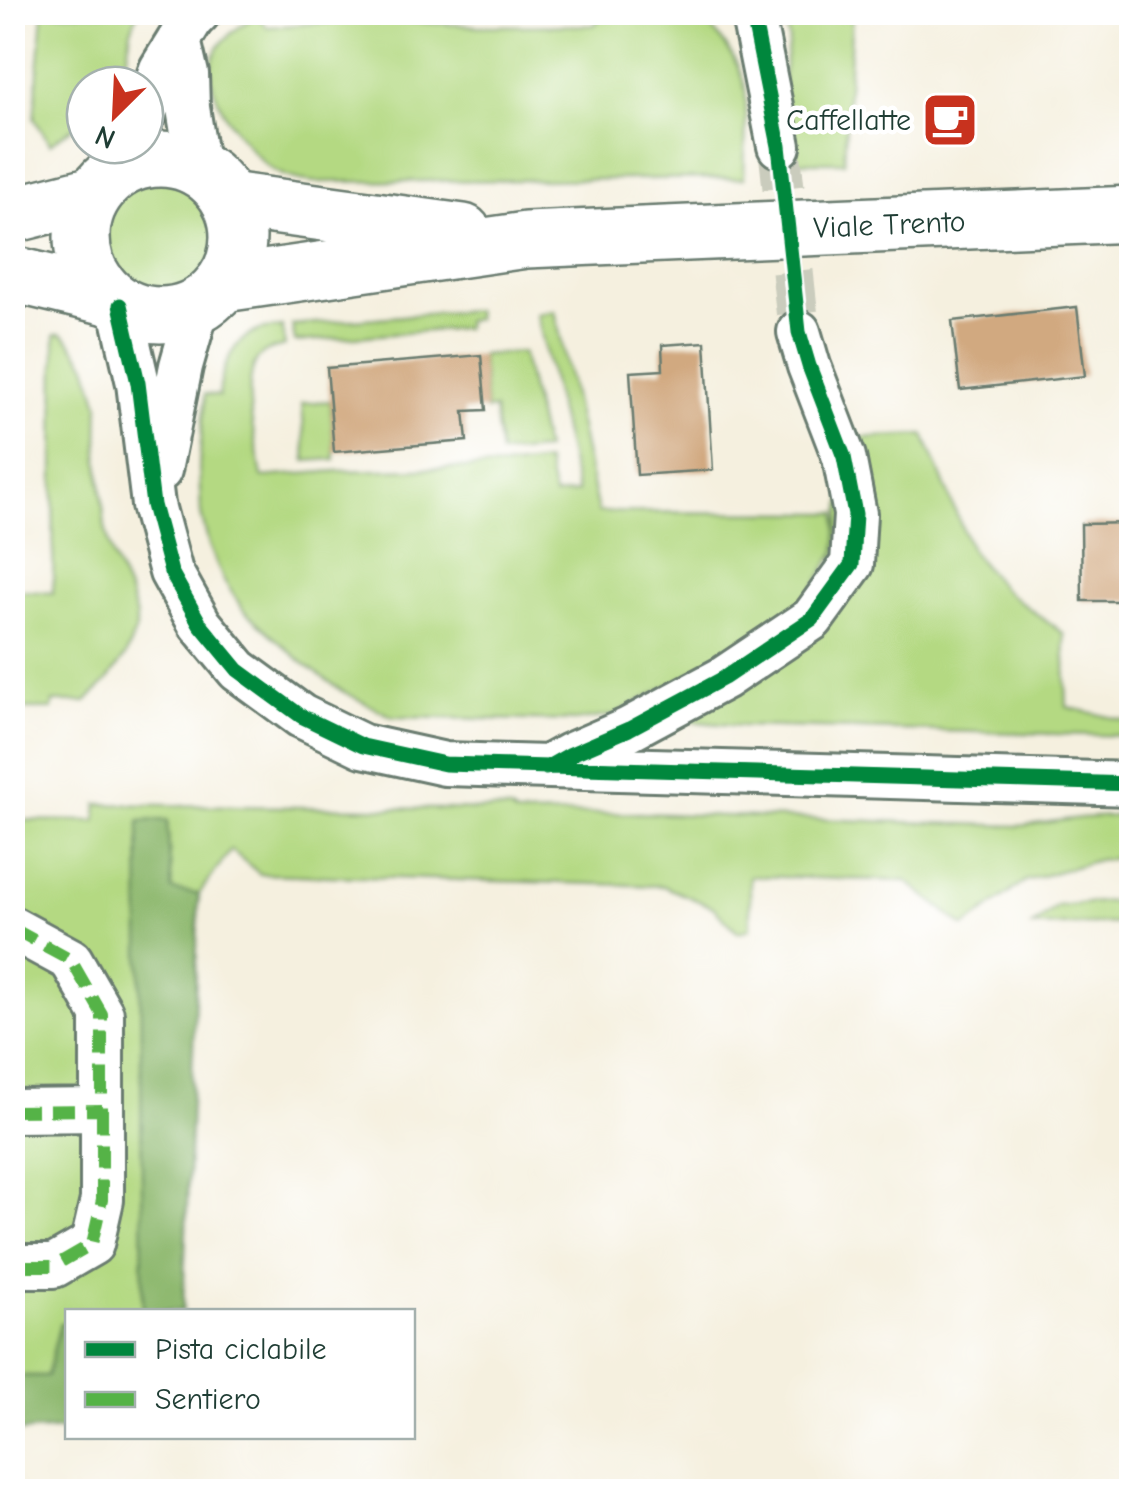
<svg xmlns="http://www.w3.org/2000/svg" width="1144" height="1504" font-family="'Comic Neue',sans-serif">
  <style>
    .green { fill: #b4d982; stroke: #6a8b5b; stroke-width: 2.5 }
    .forest { fill: #8fb970; stroke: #577b52; stroke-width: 2.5 }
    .building { fill: #d1a980 }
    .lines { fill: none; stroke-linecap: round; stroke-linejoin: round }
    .minor-tunnel { stroke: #caccbd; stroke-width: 42; stroke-dasharray: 42 21; stroke-linecap: butt }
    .minor-casing { stroke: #6a7c70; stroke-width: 48 }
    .major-casing { stroke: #6a7c70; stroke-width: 60 }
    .minor { stroke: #fff; stroke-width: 42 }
    .major { stroke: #fff; stroke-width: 55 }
    .quiet { stroke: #55b346; stroke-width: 12; stroke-dasharray: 25 12; stroke-linecap: butt }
    .cycleway-casing { stroke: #fff; stroke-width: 21 }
    .cycleway { stroke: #00873e; stroke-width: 15 }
    .labels { text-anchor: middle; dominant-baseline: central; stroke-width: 9; stroke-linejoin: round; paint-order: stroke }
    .poi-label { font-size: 30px; fill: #1f3d34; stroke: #fff; text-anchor: end }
    .street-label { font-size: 30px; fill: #1f3d34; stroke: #fff }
  </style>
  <rect width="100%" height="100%" fill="#fff"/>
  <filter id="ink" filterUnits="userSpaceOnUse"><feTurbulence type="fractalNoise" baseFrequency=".01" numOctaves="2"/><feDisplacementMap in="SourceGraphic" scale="20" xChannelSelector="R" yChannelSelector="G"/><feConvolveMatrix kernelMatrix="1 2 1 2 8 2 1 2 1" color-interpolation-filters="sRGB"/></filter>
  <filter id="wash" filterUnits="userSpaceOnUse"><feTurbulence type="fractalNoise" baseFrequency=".0048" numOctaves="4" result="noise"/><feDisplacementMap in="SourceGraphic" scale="40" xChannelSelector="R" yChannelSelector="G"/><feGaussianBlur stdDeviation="2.25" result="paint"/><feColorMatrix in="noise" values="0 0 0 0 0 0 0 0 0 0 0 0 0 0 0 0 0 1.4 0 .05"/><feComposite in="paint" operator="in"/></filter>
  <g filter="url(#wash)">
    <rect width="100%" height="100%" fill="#f5f0df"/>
    <!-- green -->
    <path class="green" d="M43,13H138L131,30L122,85H85V118L50,144L34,118Z
      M606,13H695C716,31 736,55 744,83C749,102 744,155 744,178L314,182C299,180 282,177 269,167C245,147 201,92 213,59C220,38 240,26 257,15L267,27L368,19L479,26L594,25Z
      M783,13H852L844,162H785L783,76L789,40Z
      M97 237a64 64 0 1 1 128 0a64 64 0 1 1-128 0Z
      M475,310L476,319L465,321V328L295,342L292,325Z
      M555,311L598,512L837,513V549L803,606L752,640L614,715L575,721L393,717L342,691L303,663L244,611L223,579L209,545L201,514L199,466L205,394L219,396C221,370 231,341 258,331C265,328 275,328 282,327L285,346C275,349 263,350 257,360C240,386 257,447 262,477L337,471L504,467L546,462L554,496L577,493L537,314Z
      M61,334L67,338L87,365L99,404L98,453L105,527L112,555L130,596L136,617V629L126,655L107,681L86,702H53L52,709H13V590L53,593L55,335Z
      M522,352L545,450L500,454L494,409L486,410L481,355Z
      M330,401L335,459L306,461L302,403Z
      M924,435L972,552L1004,590L1064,634L1067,707L1131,722L1132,736L742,726L686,721L826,628L850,438Z
      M98,804L510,810L516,815L639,813L1019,826L1080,818L1131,815V857L1098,860L1025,881L965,927L906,881L750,876V929L738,932L713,907L663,886L260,874L231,850L199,894L172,891L167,821H140L143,1311L68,1312L67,1324H60L47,1376H13V820L96,821Z
      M1131,899V923L1032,926L1057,906Z"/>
    <!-- forest -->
    <path class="forest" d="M167,820L172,890L199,894L183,1311H143L139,821Z
      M60,1324H67V1429L13,1432V1376H47Z"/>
    <g id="blocks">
      <!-- building -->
      <path class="building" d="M1077,307L1085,376L960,390L952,321Z
        M705,342L713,470L637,475L630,372L663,370L662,345Z
        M481,355L486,410L464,411L467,441L334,452L327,368Z
        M1132,523V601H1082L1081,524Z"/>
    </g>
  </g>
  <g filter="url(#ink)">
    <use href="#blocks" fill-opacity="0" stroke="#6a7c70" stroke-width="2.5"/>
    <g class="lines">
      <!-- minor-tunnel -->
      <path class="minor-tunnel" d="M779,146L799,332"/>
      <!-- minor casing -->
      <g class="minor-casing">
        <path id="minor" d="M748,12L754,21L779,146
          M179,40L187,74L188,108L198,168
          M145,113L161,69L192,19L199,12
          M112,174L128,145
          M120,305L138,383L153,505L171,572L200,624L238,670L301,716L363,746L445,764L1132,784
          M160,470L181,366L198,306
          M551,765L569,755L629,729L724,678L812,619L852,564L855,514L844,457L809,366L799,332
          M12,928L71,960L102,1014V1200L92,1244L54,1266H12
          M12,1111L102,1110"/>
      </g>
      <!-- major casing -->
      <g class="major-casing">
        <g id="major">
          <circle cx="160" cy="237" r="78"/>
          <path d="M229,200L463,232"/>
          <path d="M12,215L94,194"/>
          <path d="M12,274L108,297"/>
          <path id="s1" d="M223,284L526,240L1132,214"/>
        </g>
      </g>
      <!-- minor -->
      <use href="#minor" class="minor"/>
      <!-- major -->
      <use href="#major" class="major"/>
      <!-- quiet -->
      <path class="quiet" d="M12,928L71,960L102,1014V1200L92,1244L54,1266H12
        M12,1111L102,1110"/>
      <!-- cycleway casing -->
      <g class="cycleway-casing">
        <path id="cycleway" d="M120,305L138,383L153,505L171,572L200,624L238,670L301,716L363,746L445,764L1132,784
          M546,768L569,755L629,729L724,678L812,619L852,564L855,514L844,457L809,366L799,332L779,146L754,21L748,12"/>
      </g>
      <!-- cycleway -->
      <use href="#cycleway" class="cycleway"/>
    </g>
  </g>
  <!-- icons -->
  <defs>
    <g id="cafe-square" transform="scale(2.875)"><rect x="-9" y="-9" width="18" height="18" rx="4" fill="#c8321e" stroke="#fff"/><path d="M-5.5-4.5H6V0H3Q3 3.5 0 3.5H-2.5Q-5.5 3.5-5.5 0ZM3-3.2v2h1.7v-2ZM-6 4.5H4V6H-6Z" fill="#fff"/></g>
  </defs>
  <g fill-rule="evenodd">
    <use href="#cafe-square" x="950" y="120"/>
  </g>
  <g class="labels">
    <!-- poi labels -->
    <g class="poi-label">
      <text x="911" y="120">Caffellatte</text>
    </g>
    <!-- street labels -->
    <g class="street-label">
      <text stroke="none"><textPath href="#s1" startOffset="670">Viale Trento</textPath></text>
    </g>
  </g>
  <!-- margin -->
  <rect width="1144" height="1504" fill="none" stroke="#fff" stroke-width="50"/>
  <!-- legend -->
  <rect x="65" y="1309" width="350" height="130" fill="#ffffff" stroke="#a5b1ae" stroke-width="2.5"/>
  <rect x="85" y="1342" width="50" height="15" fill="#00873e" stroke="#a5b1ae" stroke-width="2.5"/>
  <text x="155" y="1359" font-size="30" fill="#1f3d34">Pista ciclabile</text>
  <rect x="85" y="1392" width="50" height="15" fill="#55b346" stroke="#a5b1ae" stroke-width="2.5"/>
  <text x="155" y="1409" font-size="30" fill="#1f3d34">Sentiero</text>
  <!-- north arrow -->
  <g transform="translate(115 115) rotate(204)"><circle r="48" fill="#ffffff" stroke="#a5b1ae" stroke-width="2.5"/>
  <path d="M0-8L18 38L0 25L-18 38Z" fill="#c8321e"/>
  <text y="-15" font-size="28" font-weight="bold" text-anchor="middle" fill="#1f3d34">N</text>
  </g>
</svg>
